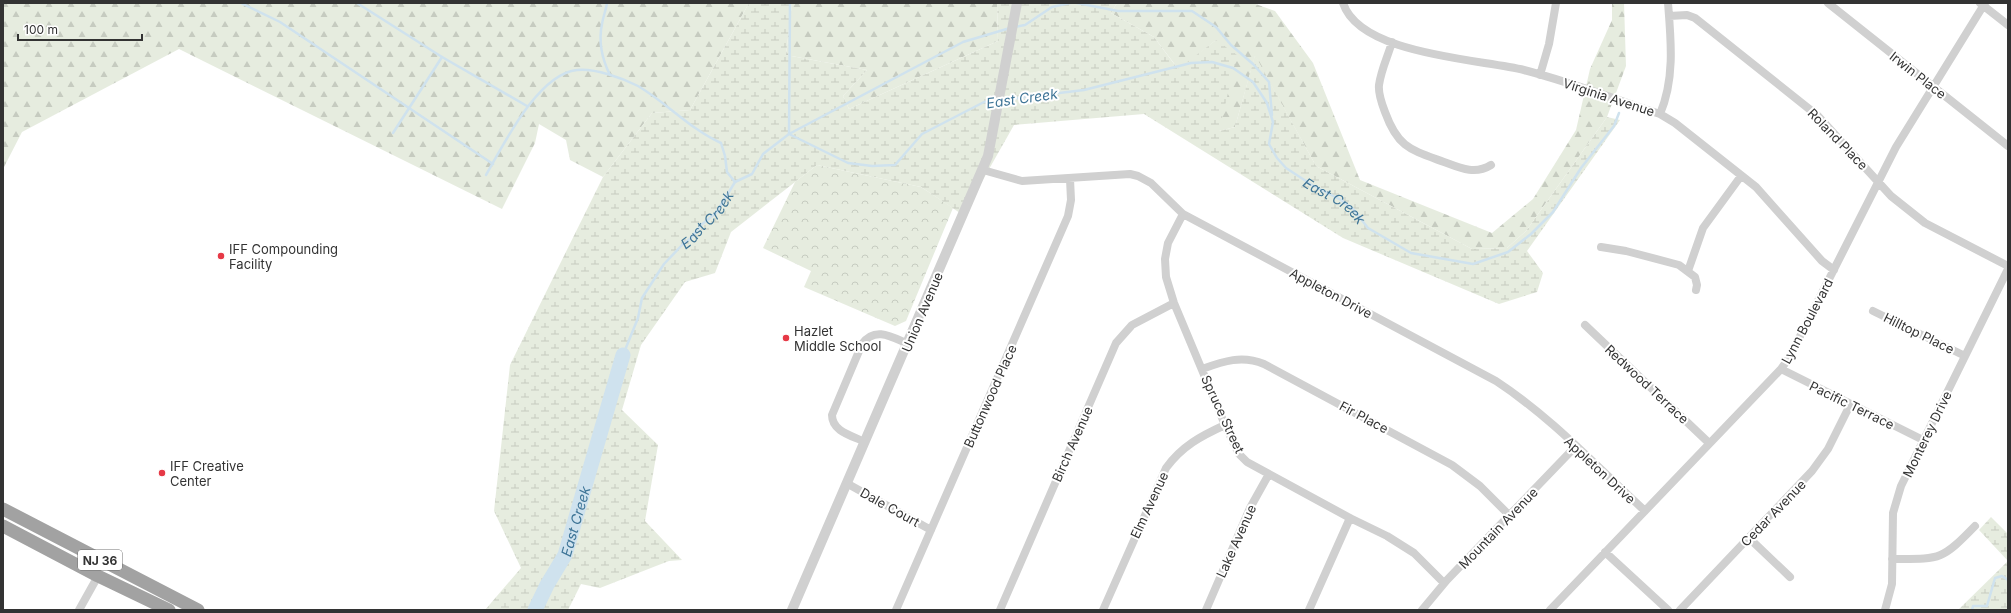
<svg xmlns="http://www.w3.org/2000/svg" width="2011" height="613" font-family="Inter,sans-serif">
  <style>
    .forest { fill: url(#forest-firs) }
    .wetland { fill: url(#wetland-marsh) }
    .park { fill: url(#park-crowns) }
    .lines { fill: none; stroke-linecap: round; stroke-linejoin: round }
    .stream { stroke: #cfe2ee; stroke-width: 2.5 }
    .river { stroke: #cfe2ee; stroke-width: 15 }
    .minor { stroke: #d0d0d0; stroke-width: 8 }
    .tertiary { stroke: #d0d0d0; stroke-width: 10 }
    .trunk { stroke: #a2a2a2; stroke-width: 13 }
    .poi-dot { fill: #e63946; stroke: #fff; stroke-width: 1.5 }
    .labels { text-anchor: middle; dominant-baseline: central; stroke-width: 4; stroke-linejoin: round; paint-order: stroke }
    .shield { fill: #fff; stroke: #707070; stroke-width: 1 }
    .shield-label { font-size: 12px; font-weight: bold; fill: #333 }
    .street-label { font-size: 13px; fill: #333; stroke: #fff }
    .poi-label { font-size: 13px; fill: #333; stroke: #fff; text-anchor: start }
    .water-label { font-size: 14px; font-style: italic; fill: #3f7597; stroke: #fff }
  </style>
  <defs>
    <pattern id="forest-firs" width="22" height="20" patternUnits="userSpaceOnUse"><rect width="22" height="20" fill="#e6ecdf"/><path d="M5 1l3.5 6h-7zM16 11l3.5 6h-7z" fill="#c6cbc0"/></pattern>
    <pattern id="wetland-marsh" width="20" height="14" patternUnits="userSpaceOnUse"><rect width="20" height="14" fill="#e6ecdf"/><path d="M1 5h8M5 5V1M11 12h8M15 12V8" fill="none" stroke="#c6cbc0"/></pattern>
    <pattern id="park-crowns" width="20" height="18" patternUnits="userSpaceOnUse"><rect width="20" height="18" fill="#e6ecdf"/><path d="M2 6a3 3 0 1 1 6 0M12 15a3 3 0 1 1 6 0" fill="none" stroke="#c6cbc0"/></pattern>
  </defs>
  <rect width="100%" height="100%" fill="#fff"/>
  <!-- forest -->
  <path class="forest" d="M3,3H749L690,110L652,113L603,177L570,160L566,140L539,124L535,143L502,209L179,49L22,132L3,169Z
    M792,3H997L998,41L849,109L843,96L867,70L786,55Z
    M1117,3H1253L1275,11L1313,63L1360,180L1492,233L1533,199L1576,130L1590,69L1612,20V3H1624L1626,66L1607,117L1526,231L1507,248L1472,249L1316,166L1255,56L1235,127L1219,131L1216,40L1179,70L1154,37L1111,13Z"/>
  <!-- wetland -->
  <path class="wetland" d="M749,3H792L786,55L867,70L843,96L849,109L998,41L997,3H1117L1111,13L1154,37L1178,69L1216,40L1237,55L1219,131L1235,127L1255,55L1316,166L1472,249L1507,248L1526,231L1607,117L1620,120L1527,251L1543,273L1537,292L1499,304L1343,238L1144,114L1014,125L963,215L921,187L817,165L731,232L715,273L685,282L641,345L622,410L658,445L645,521L682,560L669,561L656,566L600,588L581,584L568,610H485L521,568L494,511L510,365L603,177L652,113L690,110Z
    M1991,517L2008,534V610H1958L2008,561L1979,530Z"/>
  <!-- park -->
  <path class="park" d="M817,165L921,187L953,208L906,321L895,326L804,287L811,271L763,248L795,182Z"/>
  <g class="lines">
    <!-- stream -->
    <g class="stream">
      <path d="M241,3L280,22L493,164"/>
      <path d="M357,3L442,57L527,106"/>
      <path d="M607,3C606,10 603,17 602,24C598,43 602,59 610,75"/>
      <path d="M790,3L789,134L963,42L1010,28"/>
      <path d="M1077,3L1118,11H1192L1216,27L1231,45L1253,64L1269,82L1272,115"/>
      <path d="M1015,27L1025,25L1052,7L1070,3"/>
      <path id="s1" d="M1001,100L1084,90L1191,63L1212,62L1233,68L1253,82L1267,103L1273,122L1269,144L1277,158L1286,168L1312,185L1341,200L1353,209L1368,228L1411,253L1473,264L1508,252L1531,234L1553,212L1581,168L1614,126L1619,113"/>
      <path d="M393,133L442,57"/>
      <path d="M486,175C504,144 538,74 577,70C595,68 622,78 638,86C667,103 690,129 721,143L725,156L727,172L735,182"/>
      <path id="s2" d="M623,355L638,318L642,298L664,264L683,244L691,238L701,225L716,213L735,182L752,174L763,154L789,134L848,163L872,166L895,165L922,134L984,102L996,100"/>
      <path d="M1972,610L1973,606H1987L1995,578L2002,576L2008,580"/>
    </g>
    <!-- river -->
    <path class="river" id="s3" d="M535,610L547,585L565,555L623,355"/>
    <!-- minor -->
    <path class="minor" d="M1343,3C1360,55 1479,59 1524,70C1570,82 1615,99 1660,114L1675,123L1756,187L1822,261L1834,270
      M1828,3L2008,146
      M1980,3L2008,25
      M1669,16L1687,15L1695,18L1818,116L1891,196L1925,223L2008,266
      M1392,42C1388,56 1381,70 1379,85C1378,94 1382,104 1385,112C1398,148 1411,150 1444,162C1460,168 1475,175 1491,165
      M1540,75L1549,44L1556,3
      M1660,114C1675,79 1671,40 1668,3
      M983,170L1022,181L1130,174L1138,176L1151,183L1183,214L1496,381C1551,417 1596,466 1645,511
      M1183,214L1168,243L1165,259L1166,277L1174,303L1225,425L1239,454L1247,462L1350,518L1387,536L1414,553L1444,583
      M1601,247L1626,251L1679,265L1695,277L1697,285L1696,290
      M1688,271L1703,228L1741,176
      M1873,311L1965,356
      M1585,325L1709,443
      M1202,369C1224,361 1242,355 1264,364L1452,465L1480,486L1510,516
      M1781,369L1923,440
      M865,442C853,436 832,432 832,415L862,344C875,326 892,337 908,344
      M848,484L931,530
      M1749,538L1790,577
      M1605,552L1668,610
      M1892,559C1940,559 1941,561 1975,526
      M79,610L98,576
      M896,610L1068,216L1071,200L1070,179
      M1000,610L1116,343L1132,325L1174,303
      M1103,610L1166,468C1182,446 1201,436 1225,425
      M1206,610L1250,508L1269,474
      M1309,610L1350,518
      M1422,610L1447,580L1575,447
      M1550,610L1781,369L1789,358L1896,147L1985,3
      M1680,610L1812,471L1828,449L1850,405
      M1885,610L1892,584L1893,513L1901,486L2008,269"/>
    <!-- tertiary -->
    <path class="tertiary" d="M792,610L988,156L1017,3"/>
    <!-- trunk -->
    <path class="trunk" d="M3,509L198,610
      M3,526L98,576L169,610"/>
  </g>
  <!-- markers -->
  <g class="poi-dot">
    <circle cx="221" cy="256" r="4"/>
    <circle cx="786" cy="338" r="4"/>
    <circle cx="162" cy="473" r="4"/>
  </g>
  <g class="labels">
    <!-- shield labels -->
    <rect class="shield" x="78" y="550" width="44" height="20" rx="3"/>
    <g class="shield-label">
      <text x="100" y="560">NJ 36</text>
    </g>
    <!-- street labels -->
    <g class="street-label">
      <text transform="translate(1918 75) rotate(38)">Irwin Place</text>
      <text transform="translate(1609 97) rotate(18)">Virginia Avenue</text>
      <text transform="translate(1838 139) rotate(46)">Roland Place</text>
      <text transform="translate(1331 293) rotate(28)">Appleton Drive</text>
      <text transform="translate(922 312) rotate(-67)">Union Avenue</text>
      <text transform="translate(1807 321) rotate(-62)">Lynn Boulevard</text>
      <text transform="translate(1919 333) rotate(26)">Hilltop Place</text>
      <text transform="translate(1647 384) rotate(43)">Redwood Terrace</text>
      <text transform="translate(990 396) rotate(-66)">Buttonwood Place</text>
      <text transform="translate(1852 405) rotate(26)">Pacific Terrace</text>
      <text transform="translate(1223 414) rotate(65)">Spruce Street</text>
      <text transform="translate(1364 417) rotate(28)">Fir Place</text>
      <text transform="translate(1927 434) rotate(-64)">Monterey Drive</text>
      <text transform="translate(1072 444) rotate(-66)">Birch Avenue</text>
      <text transform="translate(1600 470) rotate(43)">Appleton Drive</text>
      <text transform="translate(1149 505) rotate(-65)">Elm Avenue</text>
      <text transform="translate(890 507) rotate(29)">Dale Court</text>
      <text transform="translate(1773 513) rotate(-46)">Cedar Avenue</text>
      <text transform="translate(1498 528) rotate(-46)">Mountain Avenue</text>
      <text transform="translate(1236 541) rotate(-66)">Lake Avenue</text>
    </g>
    <!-- poi labels -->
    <g class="poi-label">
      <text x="229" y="249">IFF Compounding<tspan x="229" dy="15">Facility</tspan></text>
      <text x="794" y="331">Hazlet<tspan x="794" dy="15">Middle School</tspan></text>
      <text x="170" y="466">IFF Creative<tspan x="170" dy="15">Center</tspan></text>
    </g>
    <!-- water labels -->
    <g class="water-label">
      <text transform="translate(1022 98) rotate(-8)">East Creek</text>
      <text stroke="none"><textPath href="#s1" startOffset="417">East Creek</textPath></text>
      <text stroke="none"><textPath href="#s2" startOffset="163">East Creek</textPath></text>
      <text stroke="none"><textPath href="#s3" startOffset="98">East Creek</textPath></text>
    </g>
  </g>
  <!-- border -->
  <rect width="2011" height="613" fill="none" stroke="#333333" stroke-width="8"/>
  <!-- scale -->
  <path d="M18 34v6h124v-6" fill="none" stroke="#333333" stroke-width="2"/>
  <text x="24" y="34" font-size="12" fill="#333333" stroke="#ffffff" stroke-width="3" paint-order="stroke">100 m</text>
</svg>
